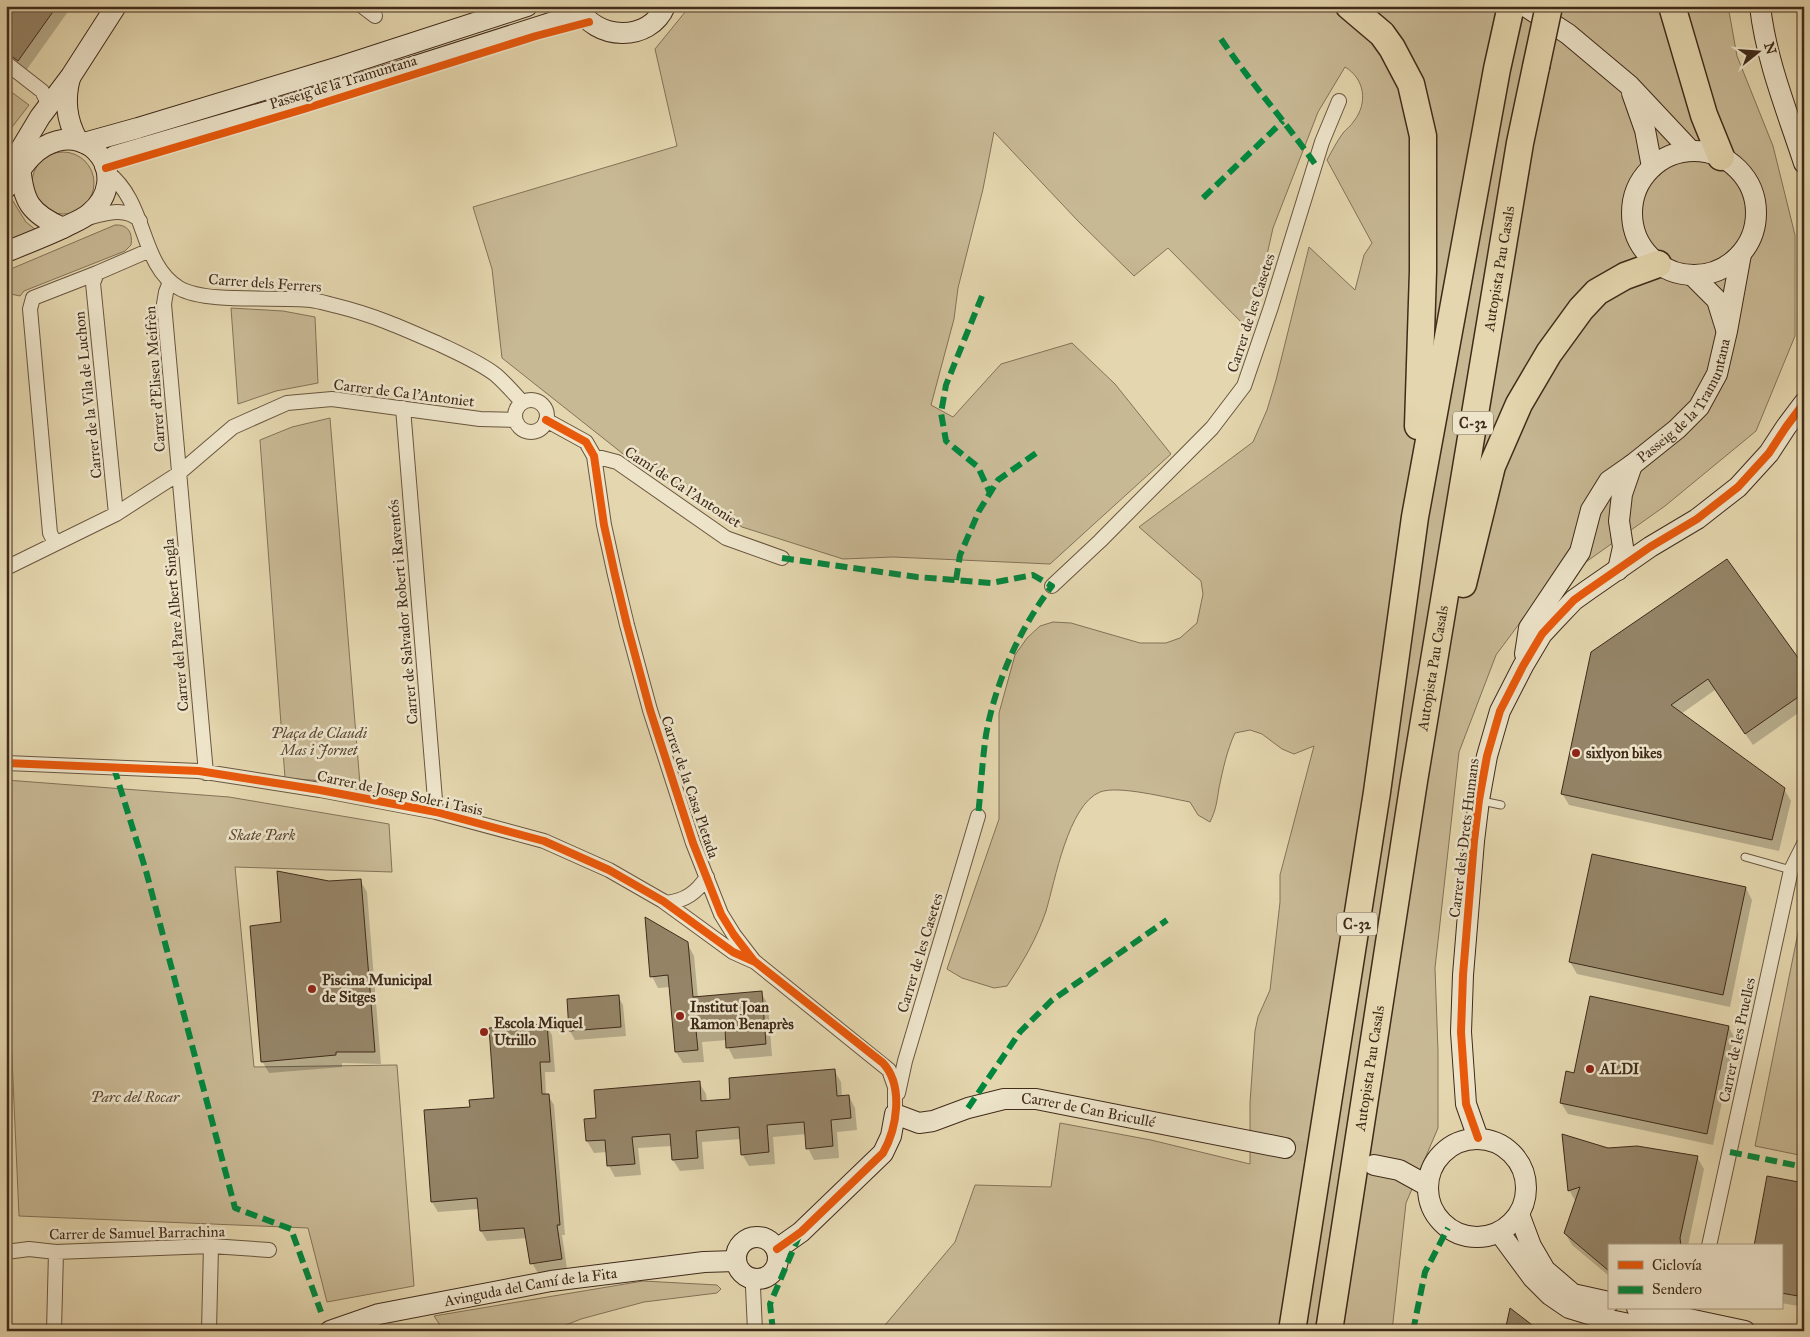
<svg xmlns="http://www.w3.org/2000/svg" width="1810" height="1337" font-family="'IM FELL Great Primer',serif">
  <style>
    .green { fill: #c8b995; stroke: #847258 }
    .shadow { fill: #0003 }
    .building { fill: #958467; stroke: #402b1a }
    .lines { fill: none; stroke-linecap: round; stroke-linejoin: round }
    .secondary-tunnel { stroke: #c3b490; stroke-width: 20; stroke-dasharray: 20 10; stroke-linecap: butt }
    .lane-casing { stroke: #69563f; stroke-width: 9 }
    .street-casing { stroke: #69563f; stroke-width: 16 }
    .secondary-casing { stroke: #402b1a; stroke-width: 22 }
    .highway-casing { stroke: #402b1a; stroke-width: 29 }
    .lane { stroke: #ede4ca; stroke-width: 7 }
    .street { stroke: #ede4ca; stroke-width: 14 }
    .secondary { stroke: #ede4ca; stroke-width: 20 }
    .highway { stroke: #e4d6ae; stroke-width: 26 }
    .highway-bridge-casing { stroke: #402b1a; stroke-width: 29; stroke-linecap: butt }
    .highway-bridge { stroke: #e4d6ae; stroke-width: 26 }
    .quiet { stroke: #00873e; stroke-width: 6; stroke-dasharray: 12 6; stroke-linecap: butt }
    .cycleway-casing { stroke: #ede4ca; stroke-width: 11 }
    .cycleway { stroke: #e8590c; stroke-width: 8 }
    .poi-dot { fill: #8f2418; stroke: #ede4ca; stroke-width: 2 }
    .labels { text-anchor: middle; dominant-baseline: central; stroke-width: 5; stroke-linejoin: round; paint-order: stroke }
    .shield { fill: #ede4ca; stroke: #74624f; stroke-width: 1 }
    .shield-label { font-size: 14px; font-weight: bold; fill: #402b1a }
    .street-label { font-size: 15px; fill: #402b1a; stroke: #ede4ca }
    .park-label { font-size: 15px; font-style: italic; fill: #5b4733; stroke: #ede4ca }
    .poi-label { font-size: 15px; font-weight: bold; fill: #402b1a; stroke: #ede4ca; text-anchor: start }
  </style>
  <rect width="100%" height="100%" fill="#e4d6ae"/>
  <filter id="stains"><feTurbulence type="fractalNoise" baseFrequency=".004" numOctaves="4"/><feColorMatrix values="0 0 0 0 .2 0 0 0 0 .09 0 0 0 0 .02 0 0 0 .5 -.17"/></filter>
  <radialGradient id="worn" r=".72"><stop offset=".6" stop-color="#630" stop-opacity="0"/><stop offset="1" stop-color="#630" stop-opacity=".3"/></radialGradient>
  <!-- green -->
  <path class="green" d="M690,6H1728L1737,56L1773,146L1795,235V336L1756,431L1665,506L1542,593L1496,655L1459,752L1435,968L1438,1051V1128L1406,1203L1392,1331H880L955,1242L975,1185L1051,1187L1060,1123L1151,1140L1250,1164V1103L1255,1031L1258,1017L1270,990L1280,902V875L1314,746L1294,754L1282,749L1262,734L1250,730L1235,733C1227,750 1223,769 1219,788C1217,801 1216,810 1210,822L1198,815L1190,802C1168,798 1119,785 1100,792C1068,805 1055,881 1046,911C1037,938 1023,962 1007,986L994,988L962,978L947,969L999,819V713L1015,655L1027,638L1040,626L1053,622L1071,623L1140,643H1166L1180,638L1197,623L1203,594L1201,581L1139,527L1253,442L1267,410L1276,380L1309,247L1355,290L1364,255L1372,243L1327,160C1332,151 1337,141 1343,133C1346,129 1351,126 1354,121C1368,103 1365,79 1345,67L1318,112L1273,228L1250,331L1168,248L1134,276L1078,221L994,132L983,189L958,288L954,319L931,405L953,417L1001,364L1072,343L1115,384L1171,454L1050,564L893,557L843,559L742,527L627,457L502,358L492,269L473,207L677,146L655,49Z
    M6,88L29,105L6,135Z
    M32 183a31 31 0 1 1 62 0a31 31 0 1 1-62 0Z
    M8,198H11L26,222L36,230L6,242V201Z
    M115,225C128,224 133,233 131,245L125,251L24,291L20,296L6,293V271Z
    M231,308L283,311L315,317L318,383L276,391L238,404Z
    M330,418L360,784L285,778L260,440L292,427Z
    M6,780L229,797L389,824L392,872L235,867L254,1067L397,1065L414,1286L327,1302L308,1228L19,1216L6,922Z
    M1804,903V1156L1755,1146Z
    M643,1281L717,1285L721,1289L717,1293L644,1302L581,1319L551,1331H444L434,1316Z"/>
  <!-- shadow -->
  <path class="shadow" d="M6,6H72L25,72L6,70Z
    M1592,653L1804,668V709L1753,745L1715,690L1681,714L1784,789L1791,801L1779,851L1569,805L1562,793Z
    M360,880L367,892L381,1064L342,1063V1067L269,1073L262,1061L282,923Z
    M1746,888L1752,900L1730,1007L1577,974L1570,962Z
    M687,943L694,956L698,998L761,993L768,1004L772,1056L734,1059L728,1047L727,1040L702,1042L704,1062L683,1063L676,1052L671,987L658,988L652,976Z
    M618,996L623,1005L626,1036L575,1040L570,1031Z
    M546,1025L552,1035L555,1072H545L546,1095H548L554,1105L565,1235H562L567,1269L538,1273L532,1263L527,1238L487,1241L481,1231L479,1209L438,1212L432,1202L426,1111L471,1108L495,1099Z
    M1729,1027L1735,1039L1713,1145L1568,1114L1561,1103L1575,1074Z
    M834,1070L841,1082L842,1097L849,1096L855,1108L857,1130L837,1132L839,1158L814,1160L808,1148L806,1134L773,1137L775,1164L749,1166L742,1154L741,1139L702,1142L704,1169L680,1171L673,1160L672,1146L638,1148L641,1175L615,1177L609,1166L607,1152L594,1153L587,1141L585,1120L597,1119L699,1082L706,1094L707,1102L731,1100Z
    M1608,1149L1697,1157L1704,1169L1688,1246H1609V1276L1572,1245L1565,1233L1576,1202L1569,1190Z
    M1804,1184V1307L1781,1303V1246Z"/>
  <!-- building -->
  <path class="building" d="M6,6H57L18,61L6,52Z
    M1727,559L1804,666V693L1745,734L1708,679L1671,705L1785,788L1772,840L1561,794L1591,652Z
    M1592,854L1746,887L1723,995L1569,962Z
    M277,871L329,881L361,879L375,1052H336V1055L261,1062L250,926L281,922Z
    M645,917L688,942L693,997L762,991L766,1044L726,1048L725,1028L696,1030L698,1050L675,1052L668,975L650,977Z
    M619,995L621,1027L569,1031L567,999Z
    M1590,996L1729,1026L1707,1134L1560,1103L1566,1071L1574,1073Z
    M547,1024L550,1062H540L542,1094H549L560,1225H557L562,1259L530,1264L524,1228L480,1231L477,1198L431,1202L424,1110L470,1107L469,1100L494,1098L489,1028Z
    M835,1069L837,1096L849,1095L851,1118L831,1120L833,1146L806,1149L804,1122L767,1125L769,1152L741,1155L739,1127L696,1131L698,1158L672,1160L670,1134L632,1137L635,1164L607,1166L605,1140L586,1141L584,1119L596,1118L594,1090L700,1081L701,1101L730,1099L729,1078Z
    M1562,1134L1608,1148L1637,1146L1698,1156L1680,1238L1681,1246H1609V1271L1564,1233L1580,1187L1568,1191Z
    M1767,1176L1804,1183V1297L1781,1293V1246H1754Z
    M1510,1308L1540,1331H1505Z"/>
  <g class="lines">
    <!-- secondary-tunnel -->
    <path class="secondary-tunnel" d="M1285,1148L1368,1164"/>
    <!-- lane casing -->
    <g class="lane-casing">
      <path id="lane" d="M1482,801L1501,805
        M1745,857L1791,870"/>
    </g>
    <!-- street casing -->
    <g class="street-casing">
      <path id="street" d="M362,6L375,16
        M6,63L42,91L49,105
        M107,172C148,203 139,264 179,288C206,304 278,296 311,300C319,301 328,304 337,306C374,315 405,329 439,344C458,353 479,362 496,375C505,383 514,393 522,402
        M84,219C102,214 126,205 140,221
        M97,273L93,283L116,514
        M170,282L166,292L164,304L206,773
        M515 416a16 16 0 1 1 32 0a16 16 0 1 1-32 0Z
        M403,408L436,812
        M546,420L586,442L594,456L604,525L615,575L627,625L650,710L693,843L721,914L734,935L754,961L889,1070L895,1087V1114
        M594,456L617,462L726,538L782,558
        M58,542L53,539L50,533L30,309L33,298L97,273L150,250
        M6,568L116,514L178,474L233,427L287,403L332,399L480,419L515,420
        M1052,586L1100,541L1212,428L1244,386L1271,307L1322,142L1339,101
        M6,763L199,771L320,790L436,812L544,841L609,870L663,901L733,952L753,961
        M667,903C686,900 696,893 707,877
        M898,1093L905,1061L978,816
        M1709,1246L1791,870L1804,844
        M6,1252L29,1249L56,1252L211,1246L269,1250
        M54,1331L56,1252
        M209,1331L211,1246
        M755,1331L753,1287L756,1279"/>
    </g>
    <!-- secondary casing -->
    <g class="secondary-casing">
      <g id="secondary">
        <path d="M578,6C594,41 650,43 665,6"/>
        <path d="M1525,6L1568,34L1630,86L1691,151"/>
        <path d="M1760,6C1766,60 1787,111 1804,163"/>
        <path d="M70,78C64,100 66,119 77,139"/>
        <path d="M1632,93L1645,130L1652,167"/>
        <path d="M84,143L138,128L339,67L527,6"/>
        <circle cx="1694" cy="213" r="62"/>
        <path d="M20,165C23,201 29,213 63,228"/>
        <path d="M105,166L114,156L331,93L566,18L582,15"/>
        <path d="M10,167L40,117L71,76L116,6"/>
        <path d="M6,188C19,174 28,155 45,146C93,120 131,179 90,213C82,220 72,223 63,228C44,237 25,244 6,252"/>
        <path d="M1692,275L1717,300L1726,329"/>
        <path d="M1618,570L1623,547L1619,521L1622,494L1632,465"/>
        <path id="s1" d="M1525,654L1529,628L1580,552L1591,510L1609,481L1632,465L1677,429L1699,407L1717,374L1727,331L1741,254"/>
        <path d="M1478,1138L1466,1104L1461,1032L1463,975L1474,841L1479,800L1487,756L1500,711L1523,666L1542,634L1555,620L1574,600L1588,590L1650,547L1697,519L1738,487L1769,453L1786,427L1804,403"/>
        <circle cx="1477" cy="1188" r="49"/>
        <path d="M1374,1165L1399,1170L1428,1186"/>
        <path d="M1519,1214L1531,1246L1545,1270L1573,1294L1609,1302"/>
        <path d="M1499,1232L1533,1278L1550,1295L1569,1308L1605,1319L1663,1331"/>
        <circle cx="757" cy="1258" r="21"/>
        <path id="s2" d="M777,1249L801,1232L883,1153L891,1136L895,1114L919,1123L933,1121L968,1108L1004,1099H1036L1285,1148"/>
        <path d="M1637,1308L1745,1331"/>
        <path id="s3" d="M330,1331L379,1314L551,1281L704,1262L736,1261"/>
      </g>
    </g>
    <!-- highway casing -->
    <g class="highway-casing">
      <g id="highway">
        <path d="M1349,6L1382,34L1392,48L1411,84L1423,136V271L1418,426"/>
        <path d="M1672,6L1704,115L1721,157"/>
        <path d="M1463,584L1492,466L1519,404L1549,353L1581,309L1597,292L1625,276L1658,264"/>
        <path d="M1292,1331L1377,792L1415,517L1497,69L1511,6"/>
        <path id="s4" d="M1329,1331L1414,781L1520,143L1536,67"/>
      </g>
    </g>
    <!-- lane -->
    <use href="#lane" class="lane"/>
    <!-- street -->
    <use href="#street" class="street"/>
    <!-- secondary -->
    <use href="#secondary" class="secondary"/>
    <!-- highway -->
    <use href="#highway" class="highway"/>
    <!-- highway-bridge casing -->
    <g class="highway-bridge-casing">
      <path id="highway-bridge" d="M1536,67L1549,6"/>
    </g>
    <!-- highway-bridge -->
    <use href="#highway-bridge" class="highway-bridge"/>
    <!-- quiet -->
    <path class="quiet" d="M1221,39C1250,82 1285,121 1315,164
      M1203,198L1283,121
      M982,296L946,385L941,413L946,441L978,467L990,493
      M782,558L917,577L991,583L1033,575L1052,586C1020,628 995,683 986,735C982,762 981,789 978,816
      M956,580L960,555L979,511L998,480L1039,451
      M114,768L146,871L235,1208L291,1229L321,1312
      M968,1108L1020,1032L1051,1001L1167,920
      M1730,1152L1804,1167
      M773,1331L770,1304L799,1236
      M1413,1331L1425,1272L1448,1228"/>
    <!-- cycleway casing -->
    <g class="cycleway-casing">
      <path id="cycleway" d="M106,168L304,109L536,36L589,22
        M546,420L586,442L594,456L604,525L615,575L627,625L650,710L693,843L721,914L734,935L754,961L883,1063C904,1086 897,1128 883,1153L801,1232L777,1249
        M6,763L199,771L320,790L436,812L544,841L609,870L663,901L733,952L753,961
        M1478,1138L1466,1104L1461,1032L1463,975L1474,841L1479,800L1487,756L1500,711L1523,666L1542,634L1555,620L1574,600L1588,590L1650,547L1697,519L1738,487L1769,453L1786,427L1804,403"/>
    </g>
    <!-- cycleway -->
    <use href="#cycleway" class="cycleway"/>
  </g>
  <!-- markers -->
  <g class="poi-dot">
    <circle cx="1576" cy="753" r="5"/>
    <circle cx="312" cy="989" r="5"/>
    <circle cx="680" cy="1016" r="5"/>
    <circle cx="484" cy="1032" r="5"/>
    <circle cx="1590" cy="1069" r="5"/>
  </g>
  <g class="labels">
    <!-- shield labels -->
    <g class="shield">
      <rect x="1453" y="411.5" width="40" height="23" rx="4"/>
      <rect x="1337" y="912.5" width="40" height="23" rx="4"/>
    </g>
    <g class="shield-label">
      <text x="1473" y="423">C-32</text>
      <text x="1357" y="924">C-32</text>
    </g>
    <!-- street labels -->
    <g class="street-label">
      <text transform="translate(343 82) rotate(-17)">Passeig de la Tramuntana</text>
      <text stroke="none"><textPath href="#s4" startOffset="1076">Autopista Pau Casals</textPath></text>
      <text transform="translate(265 283) rotate(4)">Carrer dels Ferrers</text>
      <text transform="translate(1251 313) rotate(-72)">Carrer de les Casetes</text>
      <text transform="translate(155 379) rotate(-94)">Carrer d'Eliseu Meifrèn</text>
      <text transform="translate(404 393) rotate(7)">Carrer de Ca l'Antoniet</text>
      <text transform="translate(88 395) rotate(-96)">Carrer de la Vila de Luchon</text>
      <text stroke="none"><textPath href="#s1" startOffset="309">Passeig de la Tramuntana</textPath></text>
      <text transform="translate(683 487) rotate(33)">Camí de Ca l'Antoniet</text>
      <text transform="translate(403 612) rotate(-95)">Carrer de Salvador Robert i Raventós</text>
      <text transform="translate(176 625) rotate(-95)">Carrer del Pare Albert Singla</text>
      <text stroke="none"><textPath href="#s4" startOffset="671">Autopista Pau Casals</textPath></text>
      <text transform="translate(690 787) rotate(71)">Carrer de la Casa Pletada</text>
      <text transform="translate(400 793) rotate(12)">Carrer de Josep Soler i Tasis</text>
      <text transform="translate(1464 838) rotate(-83)">Carrer dels Drets Humans</text>
      <text transform="translate(920 953) rotate(-73)">Carrer de les Casetes</text>
      <text transform="translate(1737 1040) rotate(-78)">Carrer de les Pruelles</text>
      <text stroke="none"><textPath href="#s4" startOffset="266">Autopista Pau Casals</textPath></text>
      <text stroke="none"><textPath href="#s2" startOffset="384">Carrer de Can Bricullé</textPath></text>
      <text transform="translate(137 1233) rotate(-1)">Carrer de Samuel Barrachina</text>
      <text stroke="none"><textPath href="#s3" startOffset="206">Avinguda del Camí de la Fita</textPath></text>
    </g>
    <!-- park labels -->
    <g class="park-label">
      <text x="319" y="733">Plaça de Claudi<tspan x="319" dy="17">Mas i Jornet</tspan></text>
      <text x="262" y="835">Skate Park</text>
      <text x="135" y="1097">Parc del Rocar</text>
    </g>
    <!-- poi labels -->
    <g class="poi-label">
      <text x="1586" y="753">sixlyon bikes</text>
      <text x="322" y="980">Piscina Municipal<tspan x="322" dy="17">de Sitges</tspan></text>
      <text x="690" y="1007">Institut Joan<tspan x="690" dy="17">Ramon Benaprès</tspan></text>
      <text x="494" y="1023">Escola Miquel<tspan x="494" dy="17">Utrillo</tspan></text>
      <text x="1600" y="1069">ALDI</text>
    </g>
  </g>
  <!-- margin -->
  <rect width="1810" height="1337" fill="none" stroke="#e4d6ae" stroke-width="25"/>
  <rect x="8" y="8" width="1795" height="1322" fill="none" stroke="#402b1a" stroke-width="2.5"/>
  <rect x="12" y="12" width="1785" height="1312" fill="none" stroke="#402b1a"/>
  <!-- legend -->
  <rect x="1608" y="1244" width="175" height="65" fill="#ede4ca" stroke="#a89a84"/>
  <rect x="1618" y="1261" width="25" height="8" fill="#e8590c" stroke="#a89a84"/>
  <text x="1652" y="1270" font-size="15" fill="#402b1a">Ciclovía</text>
  <rect x="1618" y="1286" width="25" height="8" fill="#00873e" stroke="#a89a84"/>
  <text x="1652" y="1294" font-size="15" fill="#402b1a">Sendero</text>
  <!-- north arrow -->
  <g transform="translate(1758 52) rotate(73)" stroke="#ede4ca" stroke-width="4" paint-order="stroke">
  <path d="M0-4L9 19L0 12L-9 19Z" fill="#402b1a"/>
  <text y="-8" font-size="14" font-weight="bold" text-anchor="middle" fill="#402b1a">N</text>
  </g>
  <rect width="100%" height="100%" filter="url(#stains)"/>
  <rect width="100%" height="100%" fill="url(#worn)"/>
</svg>
